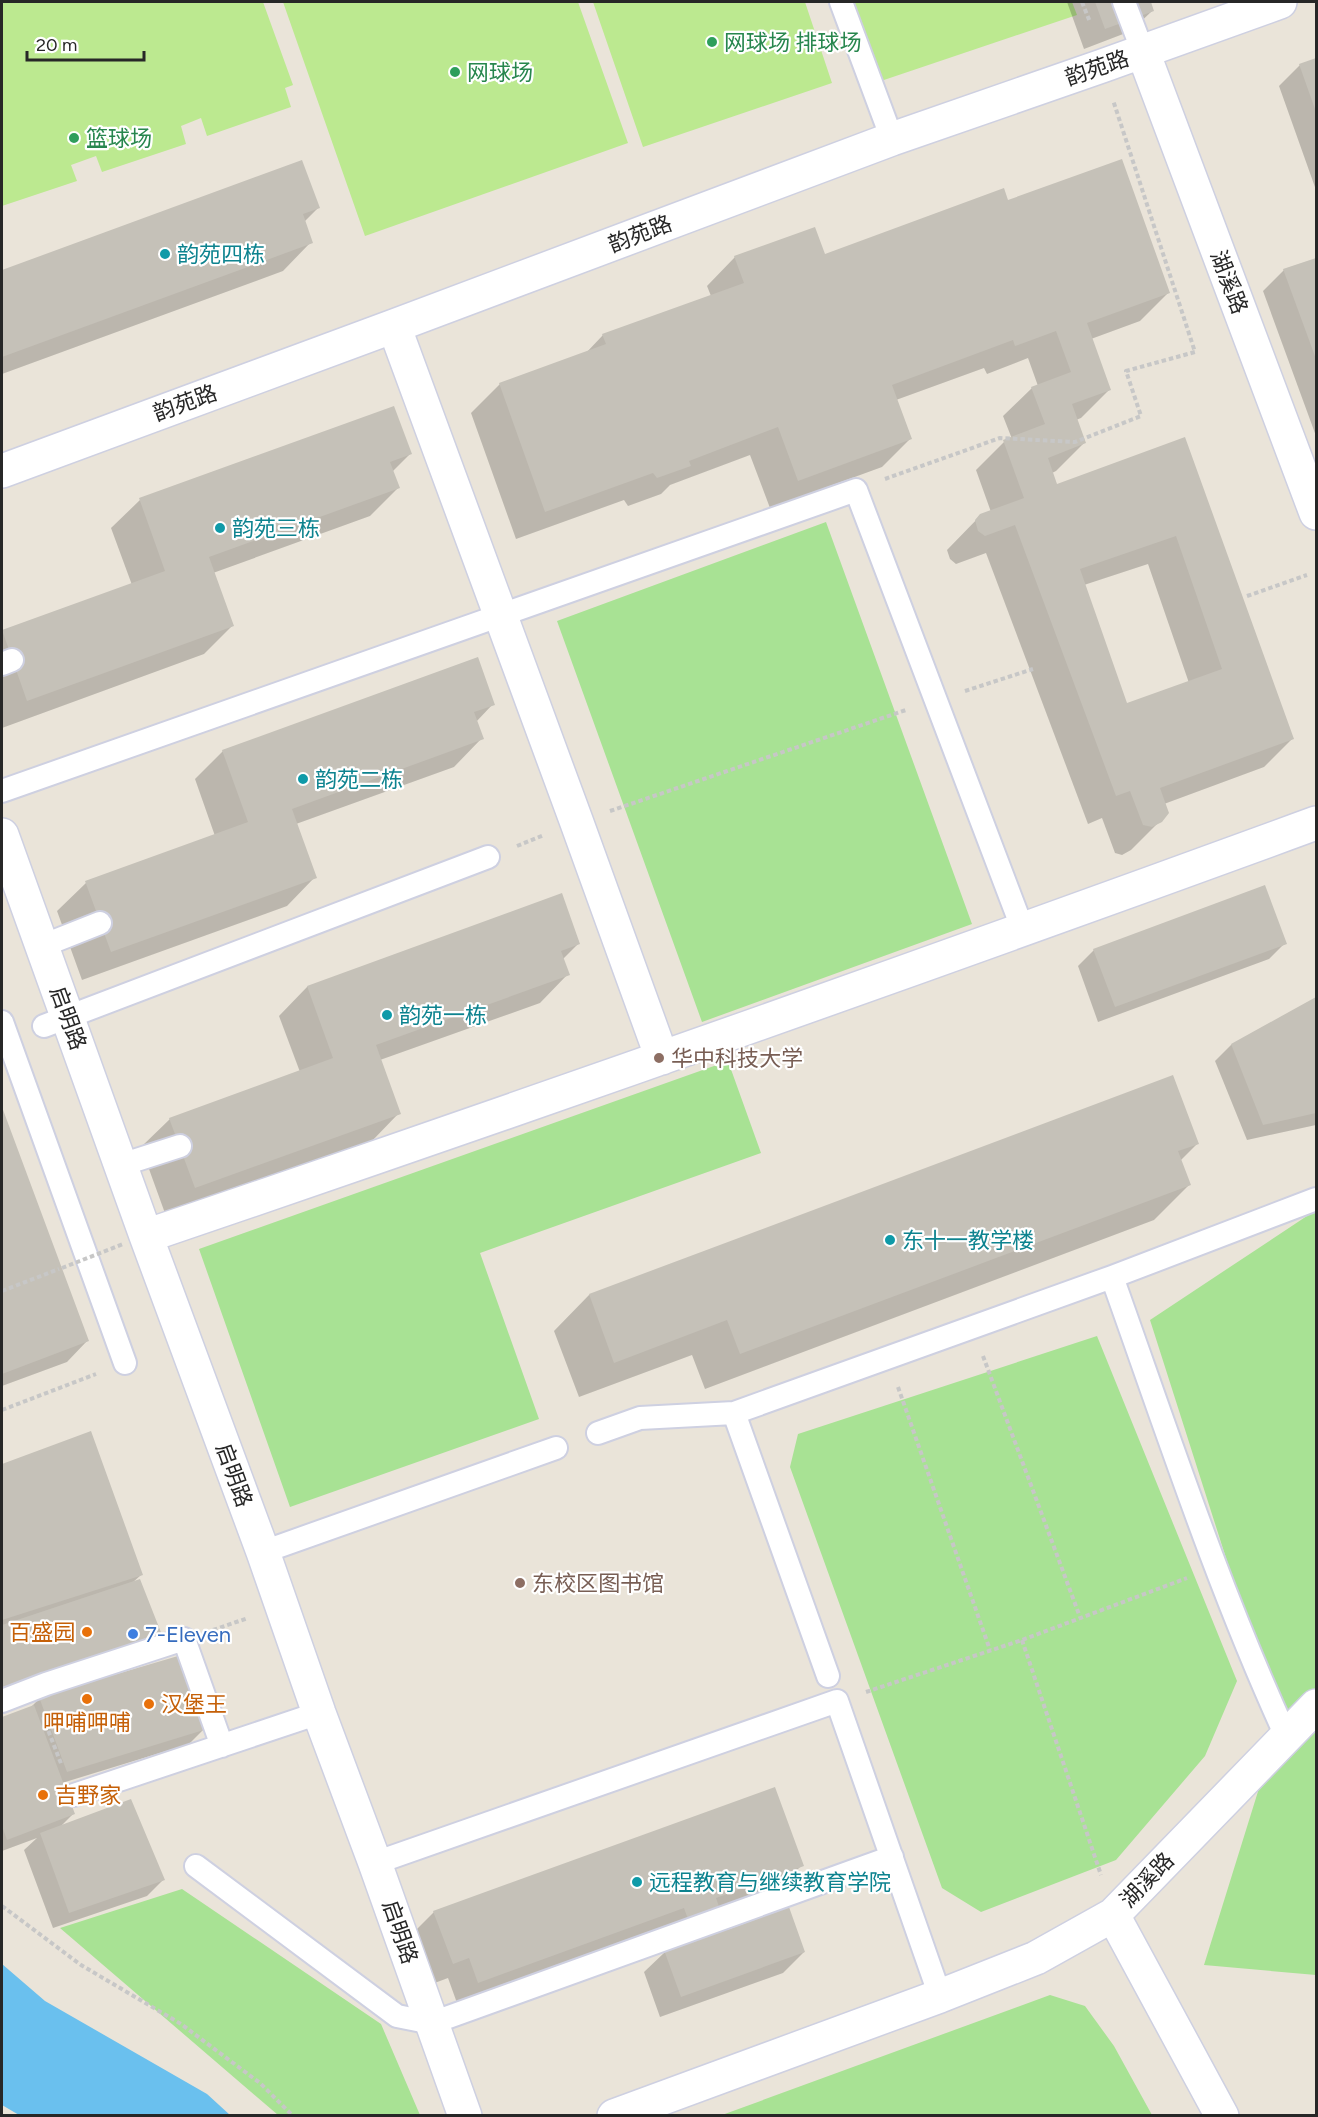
<svg xmlns="http://www.w3.org/2000/svg" width="1318" height="2117" font-family="Figtree,'Noto Sans SC',sans-serif">
  <style>
    .green { fill: #a8e294 }
    .pitch { fill: #bce990 }
    .water { fill: #6ac0ee }
    .shadow { fill: #0003; fill-rule: evenodd }
    .building { fill: #c5c1b8; fill-rule: evenodd }
    .lines { fill: none; stroke-linecap: round; stroke-linejoin: round }
    .lane-casing { stroke: #ced0e1; stroke-width: 26 }
    .street-casing { stroke: #ced0e1; stroke-width: 36 }
    .path { stroke: #c7c7c7; stroke-width: 4; stroke-dasharray: 4.5 3; stroke-linecap: butt }
    .lane { stroke: #fff; stroke-width: 22 }
    .street { stroke: #fff; stroke-width: 33 }
    .path-bridge { stroke: #c7c7c7; stroke-width: 4; stroke-dasharray: 4.5 3; stroke-linecap: butt }
    .leisure-dot { fill: #2e9e5b; stroke: #fff; stroke-width: 2 }
    .culture-dot { fill: #0f9aa8; stroke: #fff; stroke-width: 2 }
    .education-dot { fill: #8d6e63; stroke: #fff; stroke-width: 2 }
    .food-dot { fill: #e8710a; stroke: #fff; stroke-width: 2 }
    .shop-dot { fill: #3f7fe0; stroke: #fff; stroke-width: 2 }
    .labels { text-anchor: middle; dominant-baseline: central; stroke-width: 4.5; stroke-linejoin: round; paint-order: stroke }
    .leisure-label { font-size: 22px; fill: #27864d; stroke: #fff; text-anchor: start }
    .street-label { font-size: 22px; fill: #272727; stroke: #fff }
    .culture-label { font-size: 22px; fill: #0d838f; stroke: #fff; text-anchor: start }
    .education-label { font-size: 22px; fill: #785e54; stroke: #fff; text-anchor: start }
    .food-label { font-size: 22px; fill: #c56008; stroke: #fff; text-anchor: start }
    .shop-label { font-size: 22px; fill: #366cbe; stroke: #fff; text-anchor: start }
  </style>
  <rect width="100%" height="100%" fill="#eae4d9"/>
  <!-- green -->
  <path class="green" d="M826,522L972,924L702,1022L557,621Z
    M728,1061L761,1153L480,1253L539,1419L290,1507L199,1249Z
    M1316,1210V1975L1204,1965L1279,1724L1150,1320Z
    M1097,1336L1237,1681L1205,1756L1116,1860L981,1912L942,1888L790,1467L798,1434Z
    M182,1889L381,2024L420,2115H278L60,1928Z
    M1050,1995L1085,2006L1114,2046L1152,2115H722Z"/>
  <!-- pitch -->
  <path class="pitch" d="M2,2H263L293,85L285,88L291,107L207,136L201,118L181,126L186,144L102,172L96,156L71,165L77,181L2,206Z
    M283,2H578L628,143L365,236Z
    M593,2H805L832,83L643,147Z
    M850,2H1072L1077,15L878,82Z"/>
  <!-- water -->
  <path class="water" d="M2,1964L45,2001L207,2094L230,2115H19L2,2105Z"/>
  <!-- shadow -->
  <path class="shadow" d="M1067,2H1149L1152,11L1131,31L1084,49Z
    M1316,59V190L1279,86L1300,65Z
    M301,162L318,208L304,222L311,242L283,271L2,374V272Z
    M1007,202L1169,292L1140,321L1091,339L1109,390L1081,418L1076,420L1085,442L1056,471L1052,473L1056,486L1184,439L1292,739L1264,767L1164,804L1160,821L1131,850L1122,855L1115,853L1102,818L1088,824L986,553L956,564L950,559L947,550L981,515L991,512L976,470L1004,442L1012,439L1003,416L1032,388L1038,386L1028,358L987,374L984,368L896,400L911,438L882,467L770,508L750,455L670,485L661,494L628,506L624,500L516,539L471,413L500,384L585,354L603,335L711,296L707,286L735,257L824,255ZM1148,564L1189,683L1126,705L1084,585Z
    M1316,259V436L1263,291L1284,270Z
    M410,454L392,472L398,488L370,516L213,573L232,626L204,654L2,728V632L132,585L111,528L140,500Z
    M493,704L476,722L482,738L454,767L296,824L315,877L287,906L82,980L57,911L86,883L215,836L195,779L223,751Z
    M561,895L579,943L563,959L568,974L540,1003L380,1060L399,1113L371,1142L166,1216L141,1147L170,1119L300,1072L279,1016L307,987Z
    M1285,943L1269,959L1098,1022L1078,966L1094,950Z
    M1316,999V1125L1247,1140L1215,1061L1231,1045Z
    M1173,1077L1197,1144L1180,1161L1189,1185L1154,1220L705,1389L692,1355L579,1397L554,1331L589,1295Z
    M2,1110L87,1341L67,1362L2,1386Z
    M90,1433L141,1575L2,1699V1466Z
    M40,1698L205,1728L189,1744L62,1783L73,1814L60,1827L163,1880L147,1896L53,1928L24,1850L37,1838L2,1851V1718L30,1708Z
    M802,1865L781,1886L718,1909L726,1931L804,1952L783,1973L660,2017L644,1972L665,1952L671,1949L457,2003L448,1978L432,1984L413,1933L434,1912Z"/>
  <!-- building -->
  <path class="building" d="M1095,2H1151L1154,11L1105,29Z
    M1316,58V112L1299,64Z
    M1122,159L1170,293L1087,323L1111,390L1072,404L1086,443L1048,458L1057,484L1185,437L1294,739L1160,788L1169,813L1162,822L1152,827L1143,825L1130,791L1116,796L1015,525L985,536L978,531L975,520L980,514L1024,498L1003,440L1045,424L1031,387L1071,372L1056,331L1015,346L1013,340L892,385L912,439L798,481L778,427L689,461L691,466L657,478L653,473L545,512L499,383L606,344L602,334L744,283L734,256L815,227L825,254L1004,188L1008,200ZM1176,536L1222,669L1127,703L1080,569Z
    M302,160L320,208L303,214L313,243L2,357V270Z
    M1316,258V359L1283,269Z
    M394,406L412,454L390,462L400,488L209,557L234,626L27,701L2,630L165,571L139,498Z
    M478,657L495,705L474,712L484,739L292,809L317,878L111,952L85,881L248,822L222,750Z
    M1265,885L1287,944L1115,1007L1093,949Z
    M562,893L580,944L561,951L570,975L376,1045L401,1114L195,1188L169,1118L333,1058L307,986Z
    M1316,997V1113L1263,1125L1231,1044Z
    M1173,1075L1199,1144L1178,1151L1191,1185L740,1354L727,1320L614,1363L589,1294Z
    M2,1107L89,1341L2,1374Z
    M91,1431L143,1575L2,1620V1464Z
    M140,1579L162,1635L2,1689V1625Z
    M178,1656L207,1729L67,1772L39,1697Z
    M34,1705L75,1814L7,1840L2,1826V1717Z
    M775,1787L804,1866L716,1898L727,1930L789,1907L805,1952L681,1997L664,1950L695,1939L684,1908L478,1983L469,1958L453,1964L433,1911Z
    M131,1799L165,1880L69,1913L40,1833Z"/>
  <g class="lines">
    <!-- lane casing -->
    <g class="lane-casing">
      <path id="lane" d="M841,2L892,139
        M1124,2L1143,52
        M2,664L12,660
        M2,791L856,490L1023,930
        M42,946L100,923
        M2,1022L125,1363
        M44,1026L488,857
        M121,1165L180,1146
        M1112,1277C1167,1431 1218,1588 1287,1738
        M734,1413L1112,1277L1316,1199
        M598,1433L640,1418L734,1413L828,1676
        M263,1552L556,1448
        M2,1701L46,1684L184,1639L222,1746
        M74,1795L319,1713
        M375,1863L837,1701L940,1996
        M196,1866L397,2016L432,2023L892,1857"/>
    </g>
    <!-- street casing -->
    <g class="street-casing">
      <path id="street" d="M1143,52L1316,513
        M394,326L577,823L662,1058
        M2,471L394,326L892,139L1102,66L1280,2
        M2,835L146,1236L263,1552L319,1713L375,1863L465,2116
        M146,1236C538,1103 928,965 1316,823
        M1113,1915L1222,2116
        M614,2116L940,1996L1036,1958L1113,1915L1316,1706"/>
    </g>
    <!-- path -->
    <path class="path" d="M1082,2L1090,22
      M885,479L1000,438L1075,442L1141,416L1126,371L1195,352L1113,100
      M1247,596L1307,575
      M965,691L1033,669
      M610,811L906,710
      M517,846L544,835
      M2,1291L59,1269
      M983,1356L1080,1617
      M898,1387L990,1650
      M2,1410L96,1374
      M213,1630L248,1618
      M1022,1640L1101,1875
      M866,1692L1022,1640L1187,1578
      M43,1717L62,1766
      M2,1906L81,1965L181,2024L260,2083L293,2116"/>
    <!-- lane -->
    <use href="#lane" class="lane"/>
    <!-- street -->
    <use href="#street" class="street"/>
    <!-- path-bridge -->
    <path class="path-bridge" d="M62,1268L123,1244"/>
  </g>
  <!-- markers -->
  <g class="leisure-dot">
    <circle cx="712" cy="42" r="6"/>
    <circle cx="455" cy="72" r="6"/>
    <circle cx="74" cy="138" r="6"/>
  </g>
  <g class="culture-dot">
    <circle cx="165" cy="254" r="6"/>
    <circle cx="220" cy="528" r="6"/>
    <circle cx="303" cy="779" r="6"/>
    <circle cx="387" cy="1015" r="6"/>
    <circle cx="890" cy="1240" r="6"/>
    <circle cx="637" cy="1882" r="6"/>
  </g>
  <g class="education-dot">
    <circle cx="659" cy="1058" r="6"/>
    <circle cx="520" cy="1583" r="6"/>
  </g>
  <g class="food-dot">
    <circle cx="87" cy="1632" r="6"/>
    <circle cx="87" cy="1699" r="6"/>
    <circle cx="149" cy="1704" r="6"/>
    <circle cx="43" cy="1795" r="6"/>
  </g>
  <circle class="shop-dot" cx="133" cy="1634" r="6"/>
  <g class="labels">
    <!-- leisure labels -->
    <g class="leisure-label">
      <text x="724" y="42">网球场 排球场</text>
      <text x="467" y="72">网球场</text>
      <text x="86" y="138">篮球场</text>
    </g>
    <!-- street labels -->
    <g class="street-label">
      <text transform="translate(1097 68) rotate(-19)">韵苑路</text>
      <text transform="translate(640 234) rotate(-21)">韵苑路</text>
      <text transform="translate(1229 282) rotate(69)">湖溪路</text>
      <text transform="translate(185 403) rotate(-20)">韵苑路</text>
      <text transform="translate(68 1018) rotate(70)">启明路</text>
      <text transform="translate(234 1475) rotate(70)">启明路</text>
      <text transform="translate(1147 1880) rotate(-46)">湖溪路</text>
      <text transform="translate(400 1932) rotate(71)">启明路</text>
    </g>
    <!-- culture labels -->
    <g class="culture-label">
      <text x="177" y="254">韵苑四栋</text>
      <text x="232" y="528">韵苑三栋</text>
      <text x="315" y="779">韵苑二栋</text>
      <text x="399" y="1015">韵苑一栋</text>
      <text x="902" y="1240">东十一教学楼</text>
      <text x="649" y="1882">远程教育与继续教育学院</text>
    </g>
    <!-- education labels -->
    <g class="education-label">
      <text x="671" y="1058">华中科技大学</text>
      <text x="532" y="1583">东校区图书馆</text>
    </g>
    <!-- food labels -->
    <g class="food-label">
      <text x="75" y="1632" text-anchor="end">百盛园</text>
      <text x="161" y="1704">汉堡王</text>
      <text x="87" y="1722" text-anchor="middle">呷哺呷哺</text>
      <text x="55" y="1795">吉野家</text>
    </g>
    <!-- shop labels -->
    <g class="shop-label">
      <text x="145" y="1634">7-Eleven</text>
    </g>
  </g>
  <!-- border -->
  <rect width="1318" height="2117" fill="none" stroke="#272727" stroke-width="6"/>
  <!-- scale -->
  <path d="M27 51v9h117v-9" fill="none" stroke="#272727" stroke-width="3"/>
  <text x="36" y="51" font-size="18" fill="#272727" stroke="#ffffff" stroke-width="4.5" paint-order="stroke">20 m</text>
</svg>
